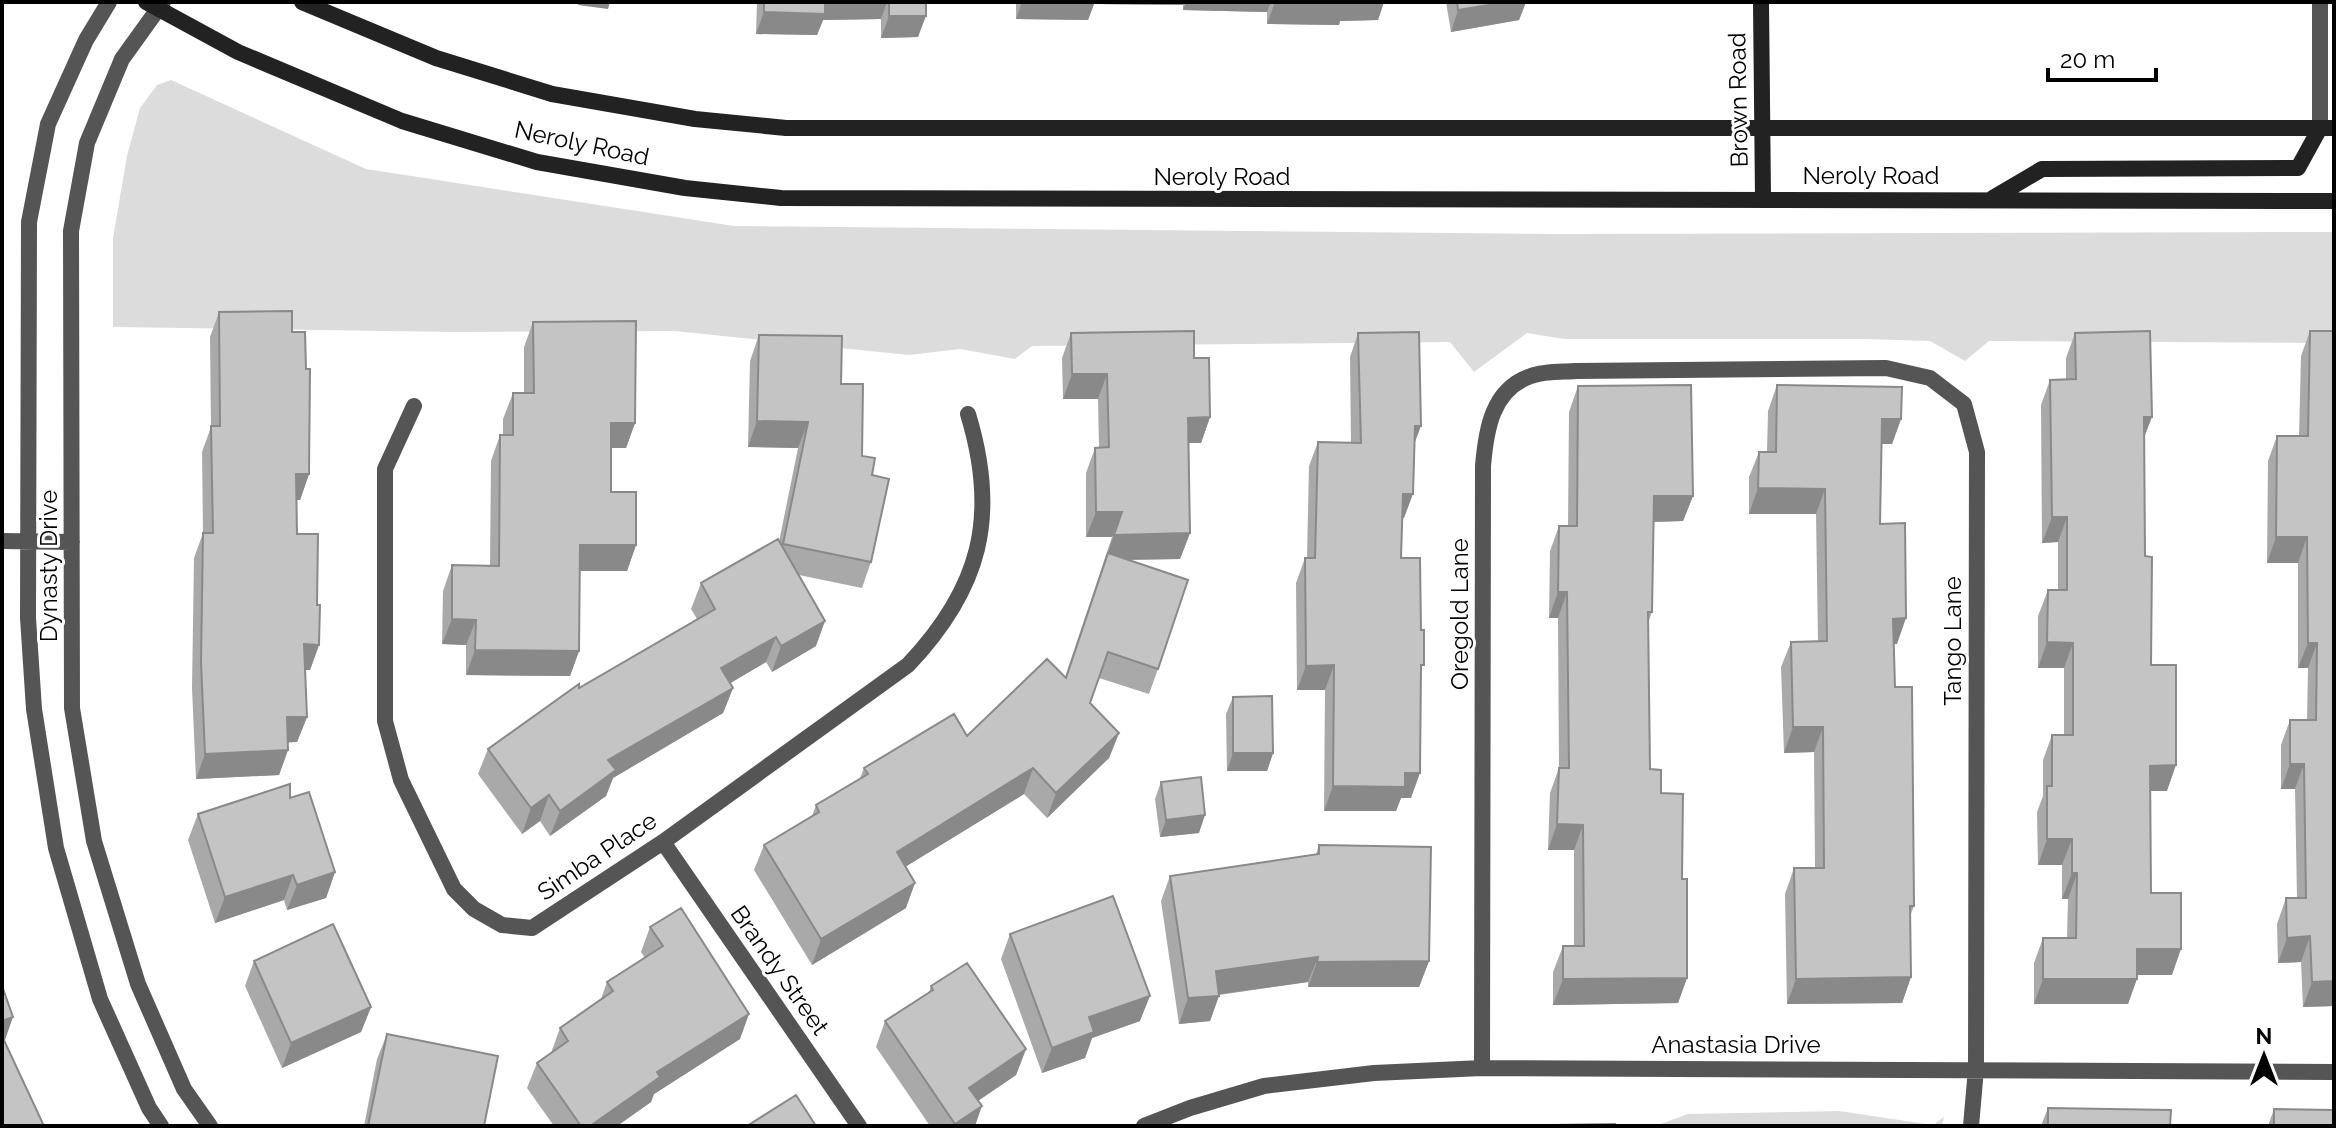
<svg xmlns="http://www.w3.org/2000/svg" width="2336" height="1128" font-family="Raleway,sans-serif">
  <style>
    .green { fill: #dcdcdc }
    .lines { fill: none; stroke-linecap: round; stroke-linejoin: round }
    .lane { stroke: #555; stroke-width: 16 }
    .street { stroke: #555; stroke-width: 16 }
    .secondary { stroke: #222; stroke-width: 16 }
    .wall { fill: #a9a9a9 }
    .shaded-wall { fill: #898989 }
    .building { fill: #c4c4c4; stroke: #898989; stroke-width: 2 }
    .labels { text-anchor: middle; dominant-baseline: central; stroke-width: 6; stroke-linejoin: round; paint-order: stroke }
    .street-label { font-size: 24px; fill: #000; stroke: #fff }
  </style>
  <rect width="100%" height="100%" fill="#fff"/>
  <!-- green -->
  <path class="green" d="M171,80L366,169L734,226L1557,234L2334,232V343L1989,341L1965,361L1930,341L1864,339H1564L1527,333L1474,372L1450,342L1032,346L1015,359L960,349L909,355L674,331L453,332L113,327V238L127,156L140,108L157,85Z
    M1839,1111L1933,1125L1944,1117L1942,1126H1655L1688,1114Z"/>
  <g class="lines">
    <!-- lane -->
    <path class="lane" d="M2320,128V2"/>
    <!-- street -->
    <path class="street" d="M109,2L86,40L48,124L29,222L28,618L34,709L56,848L100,999L149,1108L161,1126
      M163,2L122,59L87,143L71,231L72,708L94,841L138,984L184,1089L210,1126
      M414,406L385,469V721L401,780L454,889L474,909L502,925L532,928L663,842L908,665C981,588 999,516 968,414
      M2,541L72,542
      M663,842L859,1126
      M1482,1068L1483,466C1486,430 1492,389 1531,376C1544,371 1562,372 1576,371L1886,368L1930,378L1964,404L1977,452L1976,1069L1971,1126
      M1144,1126L1190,1108L1264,1086L1374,1073L1482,1068L2334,1072"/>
    <!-- secondary -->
    <path class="secondary" d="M146,2L238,52L402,121L537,162L685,188L781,198L2334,201
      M302,2L436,58L552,94L695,119L786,128H2334
      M1761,2L1763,198
      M1993,198L2042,169L2298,168L2320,128"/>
  </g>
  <!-- wall -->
  <path class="wall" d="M757,2H926L918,37L881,38V19L823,20L817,35L756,34Z
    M1016,2H1384L1378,20L1340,21L1339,25L1267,24V12L1183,10V5L1094,4L1088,20L1016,19Z
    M1446,2H1526L1519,20L1451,32Z
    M219,312L292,332L309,474L300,500H297V534L317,605L319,645L310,670H305L307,717L297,742H288V750L279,775L196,779L192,688L194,558L203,533L202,452L211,427L210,337Z
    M533,322L635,423L626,448H611V492L636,545L627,571H580L579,651L570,676L466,675V645L442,644L443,591L452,565L490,566L491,461L500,435H503V419L513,393H524V347Z
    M2310,331H2334V1006L2303,1007L2301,962L2278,963L2277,924L2286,898H2297L2295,789H2281V745L2290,720H2307L2308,668H2298V563H2267L2268,461L2277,436H2299L2301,356Z
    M1071,333L1194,358L1210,417L1201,443H1189L1190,533L1180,559L1128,560L1158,669L1149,694L1099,678L1090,703L1119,733L1109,758L1047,818L1024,794L905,867L906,908L812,965L754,870L764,845L812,816L816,805L860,778L864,768L967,736L1065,677L1112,537H1086V473L1095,448H1099L1098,399H1063L1062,358Z
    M1358,333L1414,444L1404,518H1402L1401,558L1421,672L1411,798H1401L1396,811H1324L1325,690H1297L1296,583L1305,558H1307L1309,466L1318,442L1351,443L1350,357Z
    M2075,333L2144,438L2145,556L2151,665L2167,791H2150L2151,893L2172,975H2137L2128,1004H2034V963L2043,938H2067L2068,899H2062V865H2038L2037,812L2043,796V760L2052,735H2064V668H2038V616L2048,590H2058V542L2042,543L2041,405L2050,380L2066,379V358Z
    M759,335L841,384L862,456L872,475L871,562L862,588L799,575L816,646L772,672L766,662L730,683L733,688L723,713L613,778L606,796L550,836L540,821L522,834L478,774L488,749L579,688L697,619L691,609L701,583L779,542L798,448L748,447L750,361Z
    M1777,385L1901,419L1892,444H1881L1880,524L1897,644H1894L1895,687L1914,906L1910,916L1911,977L1902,1003L1787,1004L1785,894L1794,868H1815L1814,752L1784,753L1781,667L1791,642L1818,641L1816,514H1749V477L1759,452H1767L1768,411Z
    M1578,386L1693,496L1683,521L1654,522L1652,612L1648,623L1650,769L1661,793L1682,879L1687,978L1678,1003L1553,1005V972L1563,946H1574V850H1548L1550,793L1559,768L1558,618H1549L1550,551L1559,526H1568L1569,412Z
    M1233,697L1273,753L1267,771H1227L1226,714Z
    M1161,782L1199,833L1160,837L1155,799Z
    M290,798L335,872L326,898L287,910L284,900L215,923L188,840L198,814Z
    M1319,845L1429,961L1419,987H1308V982L1219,995L1210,1021L1179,1024L1161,901L1170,876L1316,854Z
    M650,927L740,1039L654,1094L651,1102L617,1126H554L527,1088L537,1063L551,1053L560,1028L601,999L607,982L645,958L641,952Z
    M1010,934L1140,1021L1092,1038L1085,1058L1042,1073L1001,959Z
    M254,961L371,1007L361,1032L282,1068L245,986Z
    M931,986L1026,1049L1016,1075L978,1101L975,1126H930L876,1047L885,1021L929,993Z
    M387,1034L484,1126H364L377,1059Z
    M2048,1108L2170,1126H2041Z
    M2274,1109L2334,1126H2268Z"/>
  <!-- shaded-wall -->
  <path class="shaded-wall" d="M579,2H610L608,9L578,5Z
    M824,2H887L881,19L823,20L817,35L756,34L764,12Z
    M1022,2H1184L1183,5L1094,4L1088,20L1016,19Z
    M1186,2H1271L1267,12L1183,10Z
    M1275,2H1384L1378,20L1340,21L1339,25L1267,24Z
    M1507,2H1526L1519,20L1451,32L1458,10Z
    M889,16H926L918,37L881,38Z
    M1072,374H1107L1098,399H1063Z
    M1210,417L1201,443H1179L1188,418Z
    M2144,417H2152L2142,443Z
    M1882,419H1901L1892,444H1872Z
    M757,421L808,422L798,448L748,447Z
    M611,423H635L626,448H601Z
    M1415,426H1421L1412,450Z
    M296,474H309L300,500H287Z
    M1758,488L1825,489L1816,514H1749Z
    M1403,494H1413L1404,518H1394Z
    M1654,496H1693L1683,521L1645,522Z
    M1096,512H1122L1112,537H1086Z
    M2052,517H2067L2058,542L2042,543Z
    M1190,533L1180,559L1105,560L1114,535Z
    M2276,537H2307L2298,563H2267Z
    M580,545H636L627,571H570Z
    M1558,592H1567L1558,618H1549Z
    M1906,618L1897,644H1884L1893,619Z
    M452,619L476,620L466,645L442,644Z
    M825,621L816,646L772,672L781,646Z
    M776,637L766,662L712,694L721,668Z
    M2047,642L2073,643L2064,668H2038Z
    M2308,643H2317L2308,668H2298Z
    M304,644L319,645L310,670H295Z
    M475,650L579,651L570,676L466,675Z
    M1334,665L1325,690H1297L1306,666Z
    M733,688L723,713L613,778L606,796L550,836L560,811L608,760Z
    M287,717H307L297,742L278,743Z
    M1793,727H1823L1814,752L1784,753Z
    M1119,733L1109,758L1047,818L1056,793Z
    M288,750L279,775L196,779L205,754Z
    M1233,753H1273L1267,771H1227Z
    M2290,764H2304L2295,789H2281Z
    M2176,765L2167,791H2141L2150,766Z
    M1033,768L1024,794L887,878L897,852Z
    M1405,773H1420L1411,798H1401L1396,811H1324L1333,786Z
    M549,795L540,821L522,834L531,808Z
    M1205,815L1199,833L1160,837L1166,820Z
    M1557,824L1583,825L1574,850H1548Z
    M2047,839H2072L2062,865H2038Z
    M335,872L326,898L287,910L297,885Z
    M2072,873H2077L2068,899H2062Z
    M293,875L284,900L215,923L225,897Z
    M915,883L906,908L812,965L821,939Z
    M2310,936L2301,962L2278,963L2287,938Z
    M2137,949H2181L2172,975H2128Z
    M1318,957L1308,982L1206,996L1216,971Z
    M1429,961L1419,987H1308L1317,962Z
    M1911,977L1902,1003L1787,1004L1796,979Z
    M1687,978L1678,1003L1553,1005L1563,979Z
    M2043,979H2137L2128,1004H2034Z
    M2334,981V1006L2303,1007L2312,982Z
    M1150,996L1140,1021L1092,1038L1085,1058L1042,1073L1052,1048L1089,1017Z
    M1219,996L1210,1021L1179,1024L1188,998Z
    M371,1007L361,1032L282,1068L291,1043Z
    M749,1014L740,1039L654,1094L651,1102L617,1126H590L657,1072Z
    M13,1017L4,1043H2V1021Z
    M1026,1049L1016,1075L960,1113L969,1088Z
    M982,1106L975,1126H954L955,1124Z"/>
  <!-- building -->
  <path class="building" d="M764,2H825V14L764,12Z
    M889,2H926V16H889Z
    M1275,2H1347V3Z
    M1457,2H1507L1458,10Z
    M292,311V332H305L306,369H310L309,474H296L297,534H318L317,605H320L319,645L304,644L307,717H287L288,750L205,754L201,662L203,533H213L211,426H220L219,312Z
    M636,321L635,423H611V492H636V545H580L579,651L475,650L476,620L452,619V565L499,566L500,435H513V393H534L533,322Z
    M1194,331V358H1209L1210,417L1188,418L1190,533L1114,535L1122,512H1096L1095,448L1109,447L1107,374H1072L1071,333Z
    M2150,331L2152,417H2144L2145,556L2152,557L2151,665H2176V765L2150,766L2151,893H2181V949H2137V979H2043V938H2076L2077,873H2072V839H2047V786H2052V735H2073V643L2047,642L2048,590H2067V517H2052L2050,380L2076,379L2075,333Z
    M2310,331H2334V981L2312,982L2310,936L2287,938L2286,898H2306L2304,764H2290V720H2316L2317,643H2308L2307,537H2276L2277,436H2308Z
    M1419,332L1421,426H1415L1413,494H1403L1401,558H1420L1421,630H1424V665H1421L1420,773H1405V787L1333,786L1334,665L1306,666L1305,558H1315L1318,442L1361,443L1358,333Z
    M759,335L842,336L841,384H863L862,456L875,458L872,475L889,479L871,562L783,544L808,422L757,421Z
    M1691,385L1693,496H1654L1652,612H1648L1650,769L1661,770V793L1683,794L1682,879H1687V978L1563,979V946H1584L1583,825L1557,824L1559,768H1569L1567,592H1558L1559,526H1577L1578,386Z
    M1777,385L1902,387L1901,419H1882L1880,524L1905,523L1906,618L1893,619L1895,687H1912L1914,906H1910L1911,977L1796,979L1794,868H1824L1823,727H1793L1791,642L1827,641L1825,489L1758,488L1759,452H1776Z
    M778,539L825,621L781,646L776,637L721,668L733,688L608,760L616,770L560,811L549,795L531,808L488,749L579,684V688L715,609L701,583Z
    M1108,553L1188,580L1158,669L1108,652L1090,703L1119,733L1056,793L1033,768L897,852L915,883L821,939L764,845L819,812L816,805L868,774L864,768L954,714L967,736L1047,659L1066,678Z
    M1272,696L1273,753H1233V697Z
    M1201,777L1205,815L1166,820L1161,782Z
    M290,784V798L309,792L335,872L297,885L293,875L225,897L198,814Z
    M1319,845L1431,847L1429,961L1317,962L1318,957L1216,971L1219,996L1188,998L1170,876L1319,854Z
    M1113,896L1150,996L1089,1017L1094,1032L1052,1048L1010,934Z
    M681,908L749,1014L657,1072L660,1077L590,1126H581L537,1063L568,1041L560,1028L613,991L607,982L663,946L650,927Z
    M333,924L371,1007L291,1043L254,961Z
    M967,963L1026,1049L969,1088L982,1106L955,1124L885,1021L933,990L931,986Z
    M2,986L13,1017L2,1021Z
    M387,1034L498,1056L484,1126H368Z
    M2,1036L44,1126H2Z
    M796,1095L816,1126H747Z
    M2048,1108L2171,1110L2170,1126H2048Z
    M2274,1109L2334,1110V1126H2274Z
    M1615,1124V1126L1550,1125Z"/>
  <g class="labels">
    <!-- street labels -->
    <g class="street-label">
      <text transform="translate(1738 100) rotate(-91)">Brown Road</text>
      <text transform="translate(582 143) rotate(12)">Neroly Road</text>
      <text x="1871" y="175">Neroly Road</text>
      <text x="1222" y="176">Neroly Road</text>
      <text transform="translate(48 566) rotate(-90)">Dynasty Drive</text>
      <text transform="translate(1459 614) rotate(-90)">Oregold Lane</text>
      <text transform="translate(1952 641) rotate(-90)">Tango Lane</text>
      <text transform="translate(597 856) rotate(-34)">Simba Place</text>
      <text transform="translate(780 970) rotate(55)">Brandy Street</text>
      <text x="1736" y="1044">Anastasia Drive</text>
    </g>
  </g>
  <!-- border -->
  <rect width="2336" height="1128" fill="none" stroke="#000000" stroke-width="8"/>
  <!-- north arrow -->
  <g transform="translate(2264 1056)" stroke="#ffffff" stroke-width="6" paint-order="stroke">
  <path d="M0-6L14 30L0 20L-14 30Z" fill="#000000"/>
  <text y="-12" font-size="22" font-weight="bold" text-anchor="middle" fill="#000000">N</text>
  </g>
  <!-- scale -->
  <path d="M2048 68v12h108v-12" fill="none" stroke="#000000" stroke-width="4"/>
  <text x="2060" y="68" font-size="24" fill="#000000" stroke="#ffffff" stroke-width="6" paint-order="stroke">20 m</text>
</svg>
